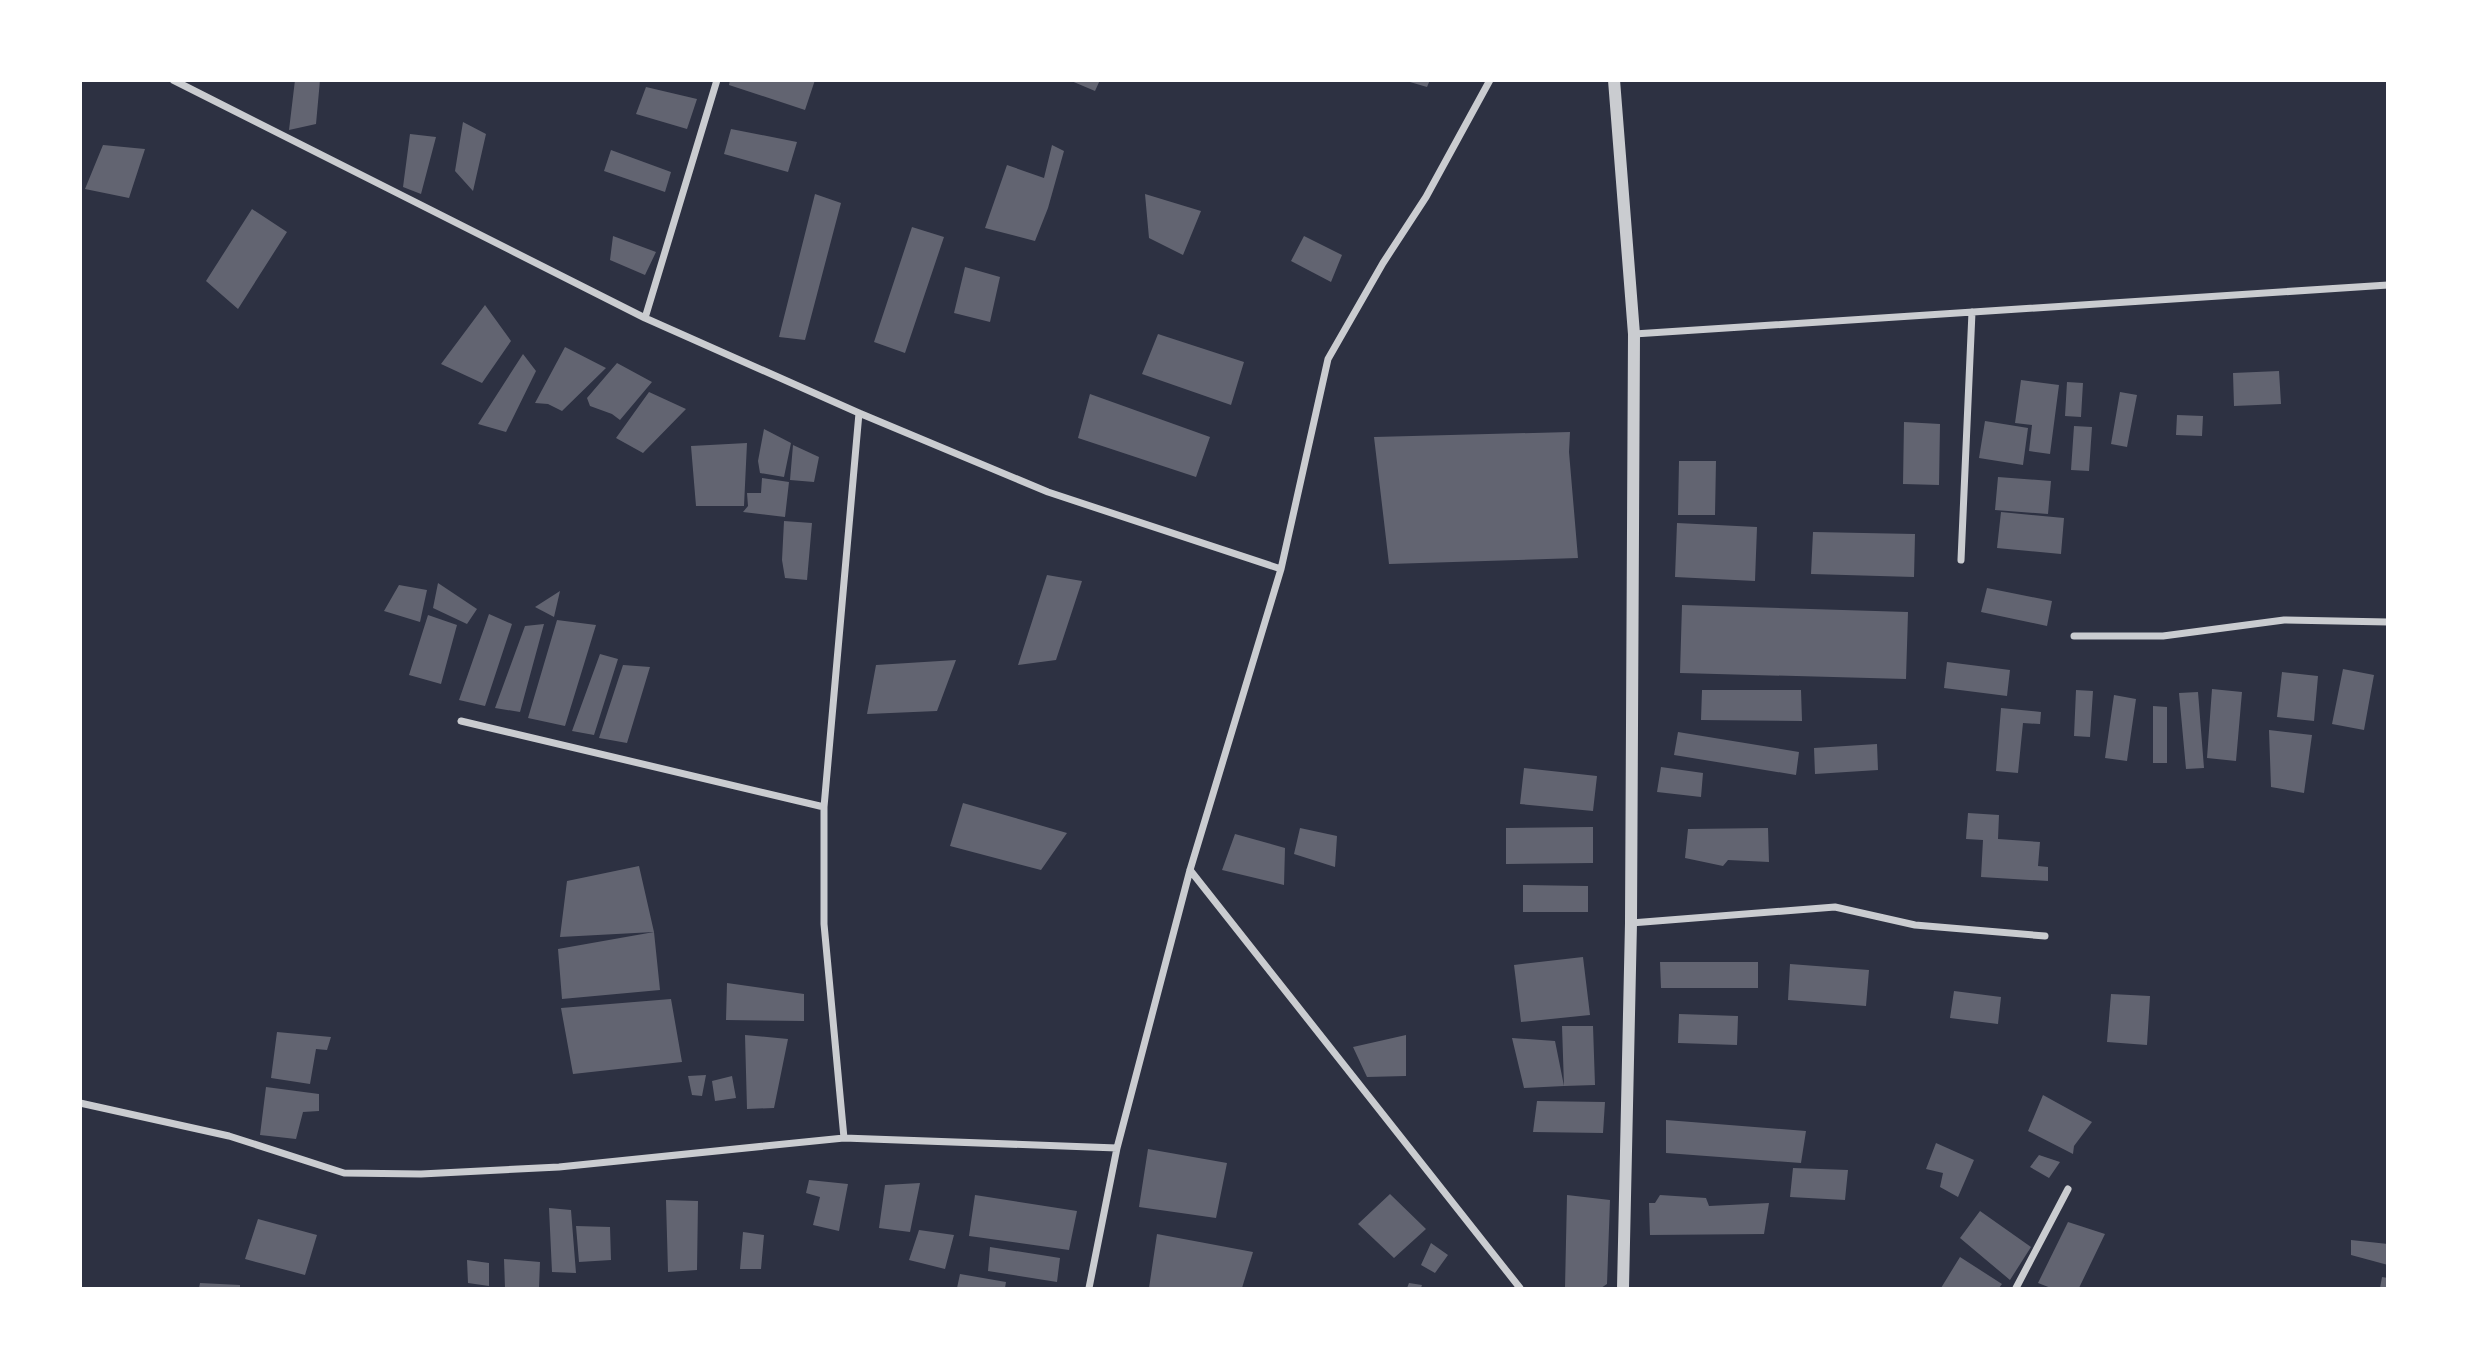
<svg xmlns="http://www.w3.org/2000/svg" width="2468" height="1369" font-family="'Fira Sans',sans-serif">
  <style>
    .building { fill: #626471 }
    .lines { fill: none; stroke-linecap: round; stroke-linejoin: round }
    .minor { stroke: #caccd0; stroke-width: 7 }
    .tertiary { stroke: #caccd0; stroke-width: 12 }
  </style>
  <rect width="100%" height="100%" fill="#2d3142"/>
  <!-- building -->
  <path class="building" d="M295,80H320L316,124L289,130Z
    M730,80H815L805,110L729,85Z
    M1069,80H1100L1095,91Z
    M1403,80H1430L1427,87Z
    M646,87L697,99L687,129L636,114Z
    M463,122L486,134L473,191L455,171Z
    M731,129L797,142L788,172L724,154Z
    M410,134L436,137L421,194L403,187Z
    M103,145L145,149L129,198L85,189Z
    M1052,145L1064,151L1048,208L1035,241L985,228L1007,165L1044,178Z
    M611,150L671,172L665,192L604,171Z
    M815,194L841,203L805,340L779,337Z
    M1145,194L1201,211L1183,255L1149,238Z
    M252,209L287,232L238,309L206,281Z
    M912,227L944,237L905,353L874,342Z
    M613,236L656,252L645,275L610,260Z
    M1304,236L1342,255L1331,282L1291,261Z
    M965,267L1000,277L990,322L954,313Z
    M485,305L511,341L482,383L441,364Z
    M1158,334L1244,362L1231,405L1142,374Z
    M565,347L606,368L562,411L548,404L535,403Z
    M523,354L536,371L506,432L478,424Z
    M617,363L652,382L620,420L612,414L590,406L587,398Z
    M2279,371L2281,404L2234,406L2233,373Z
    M2021,380L2059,385L2050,454L2029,451L2032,425L2015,423Z
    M2067,382L2083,383L2081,417L2065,416Z
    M649,392L686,409L643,453L616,438Z
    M2120,392L2137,395L2127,447L2111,444Z
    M1090,394L1210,437L1196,477L1078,438Z
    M2177,415L2203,416L2202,436L2176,435Z
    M1985,421L2028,428L2023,465L1979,458Z
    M1904,422L1940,424L1939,485L1903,484Z
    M2074,426L2092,427L2089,471L2071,470Z
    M764,429L791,443L784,477L760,473L758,461Z
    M1570,432L1569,452L1578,558L1389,564L1374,437Z
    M747,443L744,506H696L691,446Z
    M793,445L819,457L814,482L790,480Z
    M1679,461H1716L1715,515H1678Z
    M1998,477L2051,481L2048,514L1995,510Z
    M762,478L789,482L785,517L743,512L748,506L747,493H761Z
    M2001,512L2064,518L2061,554L1997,548Z
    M784,521L812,523L807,580L785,578L782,560Z
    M1677,523L1757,527L1755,581L1675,577Z
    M1813,532L1915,534L1914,577L1811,574Z
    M1047,575L1082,581L1056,660L1018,665Z
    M438,583L477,609L467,624L433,608Z
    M399,585L427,590L420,622L384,611Z
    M1987,588L2052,601L2047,626L1981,612Z
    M560,591L554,617L535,607Z
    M1682,605L1908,612L1906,679L1680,673Z
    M489,614L512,624L485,706L459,700Z
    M428,615L457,625L441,684L409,675Z
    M557,620L596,625L565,726L528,718Z
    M544,624L520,712L495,708L525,626Z
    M600,654L618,659L594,735L572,731Z
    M956,660L937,711L867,714L876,665Z
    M1947,662L2010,670L2007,696L1944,688Z
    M623,665L650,667L627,743L599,738Z
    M2343,669L2374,675L2364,730L2332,724Z
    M2282,672L2318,676L2314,721L2277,717Z
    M2212,689L2242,692L2236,761L2207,758Z
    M1702,690H1801L1802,721L1701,720Z
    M2076,690L2093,691L2090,737L2074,736Z
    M2198,692L2204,768L2186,769L2179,693Z
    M2114,695L2136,699L2127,761L2105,758Z
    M2153,706L2167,707V763H2153Z
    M2001,708L2041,712L2040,724L2023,723L2018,773L1996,771Z
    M2269,730L2312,735L2304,793L2271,787Z
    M1678,732L1799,752L1796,775L1674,755Z
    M1877,744L1878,770L1815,774L1814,748Z
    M1661,767L1703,773L1701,797L1657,792Z
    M1524,768L1597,776L1593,811L1520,804Z
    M963,803L1067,833L1041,870L950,846Z
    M1968,813L1999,815L1998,839L2040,842L2038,866L2048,867V881L1981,877L1983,840L1966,839Z
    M1593,827V863L1506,864V828Z
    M1300,828L1337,836L1335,867L1294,854Z
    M1768,828L1769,862L1728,860L1723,866L1685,858L1688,829Z
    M1235,834L1285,848L1284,885L1222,870Z
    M639,866L654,932L560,937L567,881Z
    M1523,885L1588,886V912H1523Z
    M654,932L660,990L562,999L558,949Z
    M1583,957L1590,1015L1521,1022L1514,965Z
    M1660,962H1758V988H1661Z
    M1790,964L1869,970L1866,1006L1788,1000Z
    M727,983L804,994V1021L726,1020Z
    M1954,991L2001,997L1998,1024L1950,1018Z
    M2111,994L2150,996L2147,1045L2107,1042Z
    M671,999L682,1062L573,1074L561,1008Z
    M1679,1014L1738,1016L1737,1045L1678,1043Z
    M1562,1026H1593L1595,1085L1564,1086Z
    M277,1032L331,1037L327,1050L316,1049L310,1084L271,1078Z
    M745,1035L788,1039L774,1108L747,1109Z
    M1406,1035V1076L1367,1077L1353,1047Z
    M1512,1038L1555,1041L1564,1086L1524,1088Z
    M706,1075L702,1096L692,1095L688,1076Z
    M732,1076L736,1098L715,1101L712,1081Z
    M266,1087L319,1094V1111L303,1112L296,1139L260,1135Z
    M2043,1095L2092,1122L2074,1146L2073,1154L2028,1131Z
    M1537,1101L1605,1102L1603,1133L1533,1132Z
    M1666,1120L1806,1131L1801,1163L1666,1153Z
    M1936,1143L1974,1160L1958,1197L1940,1187L1943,1173L1926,1169Z
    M1148,1149L1227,1163L1216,1218L1139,1207Z
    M2039,1155L2060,1162L2049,1178L2030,1167Z
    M1793,1168L1848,1170L1845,1200L1790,1197Z
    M809,1180L848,1184L839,1231L813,1225L820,1197L806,1193Z
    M920,1183L910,1232L879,1228L885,1185Z
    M1390,1194L1426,1229L1394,1258L1358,1224Z
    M975,1195L1077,1211L1069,1250L969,1236Z
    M1567,1195L1610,1200L1607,1284L1601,1288H1565Z
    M1660,1195L1706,1198L1709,1206L1769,1203L1764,1234L1650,1235L1649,1203H1655Z
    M666,1200L698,1201L697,1270L668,1272Z
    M549,1208L571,1210L576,1273L552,1272Z
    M1980,1211L2031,1247L2010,1280L1960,1238Z
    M258,1219L317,1235L305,1275L245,1259Z
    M2068,1222L2105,1234L2079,1288H2051L2038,1283Z
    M576,1226L610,1227L611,1260L579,1262Z
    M919,1230L954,1235L945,1269L909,1260Z
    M743,1232L764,1235L761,1269H740Z
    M1157,1234L1253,1252L1242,1288H1149Z
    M2351,1240L2388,1244V1265L2351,1255Z
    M1431,1243L1448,1255L1435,1273L1421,1265Z
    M990,1247L1060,1258L1057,1282L988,1271Z
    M1960,1257L2002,1284L1999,1288H1941Z
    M504,1259L540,1262L539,1288H505Z
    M467,1260L489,1263V1286L468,1283Z
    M960,1274L1006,1282L1005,1288H957Z
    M2382,1277L2388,1278V1288H2380Z
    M200,1283L240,1285V1288H199Z
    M1409,1283L1422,1285L1421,1288H1407Z"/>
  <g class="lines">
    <!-- minor -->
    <path class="minor" d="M173,80L645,318L859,413L1048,492L1281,569
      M645,318L717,80
      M1634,334L2388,285
      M1961,560L1972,312
      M2074,636H2163L2284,620L2388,622
      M461,721L824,807
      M1190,870L1520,1288
      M1631,923L1835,907L1915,925L2045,936
      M80,1103L229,1136L344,1173L421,1174L559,1167L844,1138L1117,1148
      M844,1138L824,924V807L859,413
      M1089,1288L1117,1148L1190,870L1281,569L1328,359L1383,263L1426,197L1490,80
      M2016,1288L2068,1189"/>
    <!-- tertiary -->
    <path class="tertiary" d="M1614,80L1634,334L1631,923L1623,1288"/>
  </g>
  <!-- border -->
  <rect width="2468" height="1369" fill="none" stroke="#ffffff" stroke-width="164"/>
</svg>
